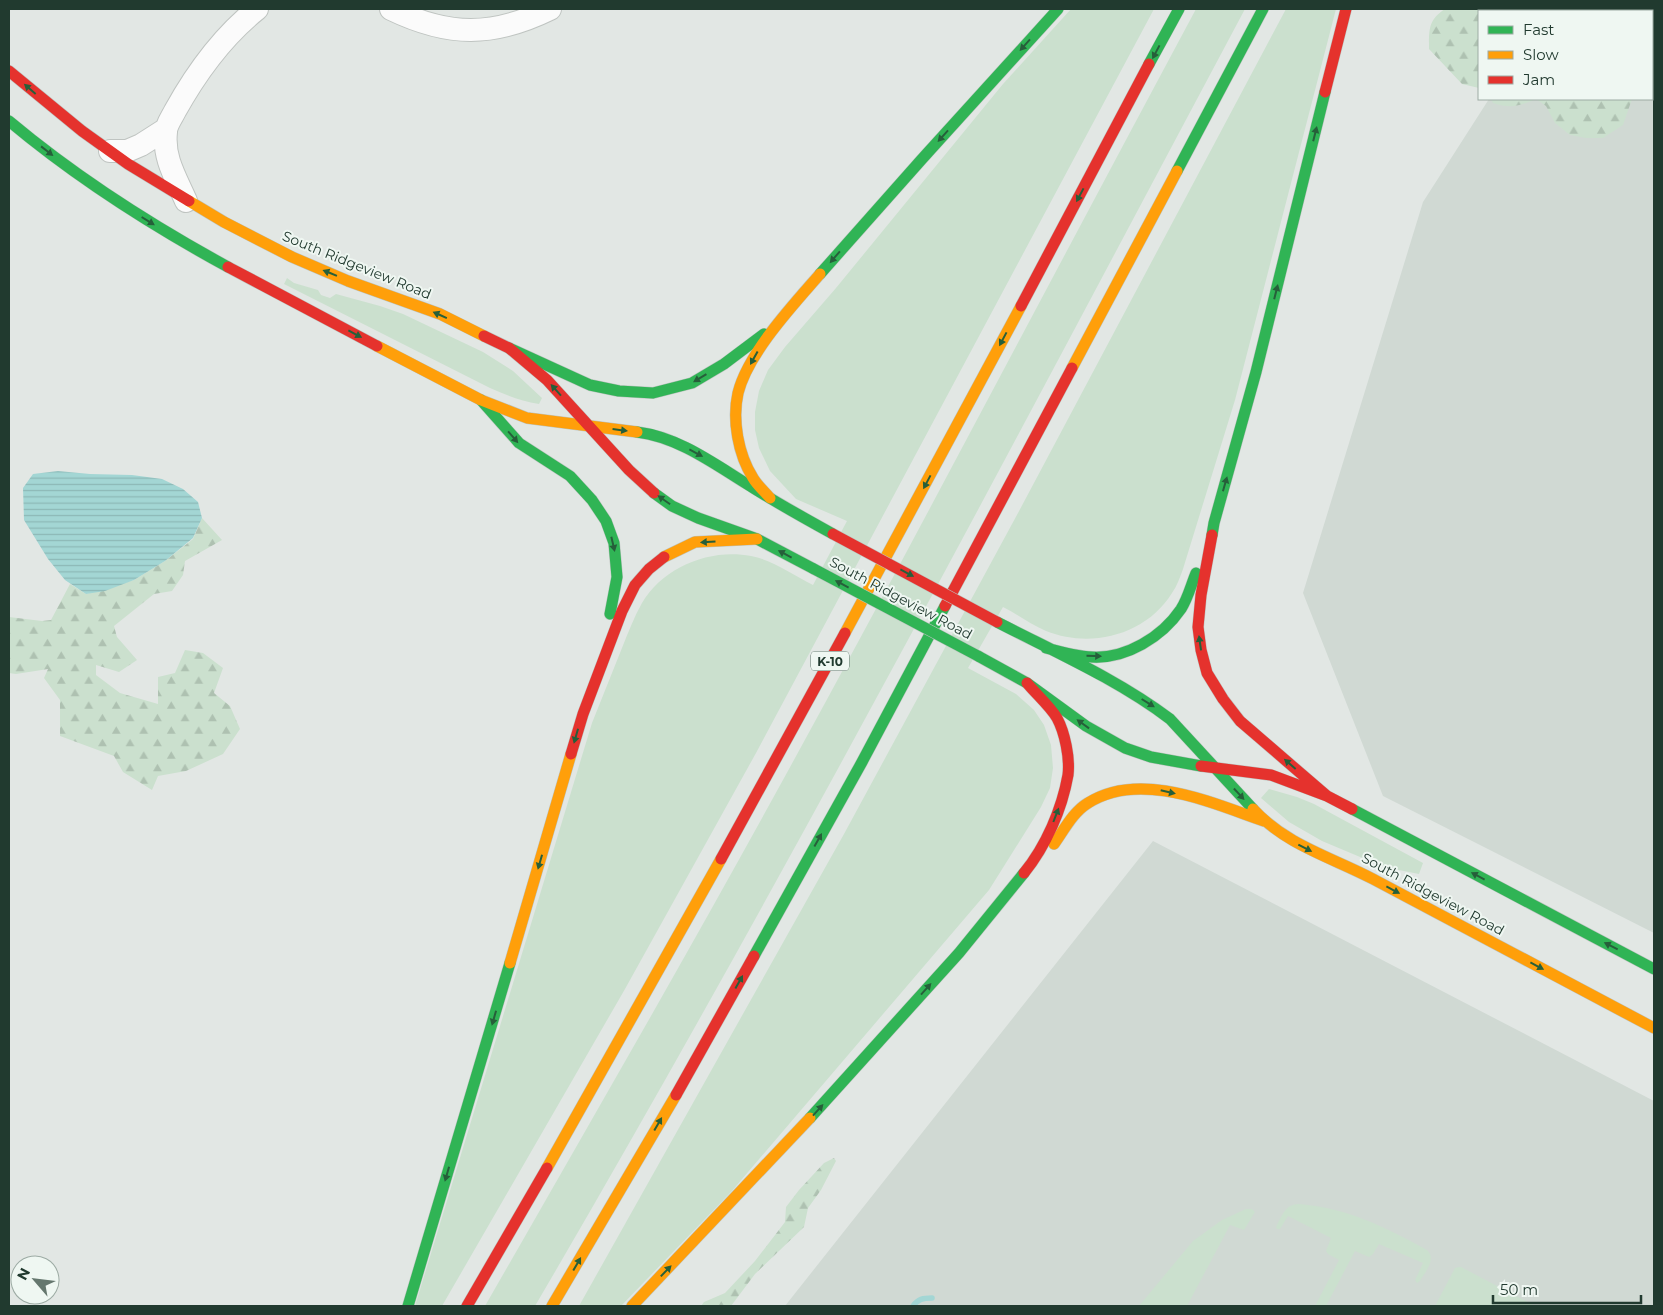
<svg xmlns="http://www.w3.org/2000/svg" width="1663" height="1315" font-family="Montserrat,sans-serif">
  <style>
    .built { fill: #d0d9d3 }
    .grass { fill: #cbe0ce }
    .forest { fill: url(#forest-firs) }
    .water { fill: url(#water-rules) }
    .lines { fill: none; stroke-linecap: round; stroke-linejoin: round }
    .stream { stroke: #a3d6d4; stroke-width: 5.5 }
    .street-casing { stroke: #bfc4c1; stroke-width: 24 }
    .fast-casing { stroke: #bcc3bf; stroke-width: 12 }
    .slow-casing { stroke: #bcc3bf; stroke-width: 12 }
    .jam-casing { stroke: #bcc3bf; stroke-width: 12 }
    .street { stroke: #fbfbfb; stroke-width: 22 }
    .fast { stroke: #30b455; stroke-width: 11 }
    .slow { stroke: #ff9f0a; stroke-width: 11 }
    .jam { stroke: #e5322d; stroke-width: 11 }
    .fast-bridge-casing { stroke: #bcc3bf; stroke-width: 12; stroke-linecap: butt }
    .jam-bridge-casing { stroke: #bcc3bf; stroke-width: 12; stroke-linecap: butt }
    .fast-bridge { stroke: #30b455; stroke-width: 11 }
    .jam-bridge { stroke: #e5322d; stroke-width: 11 }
    .oneway { fill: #265f3a }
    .labels { text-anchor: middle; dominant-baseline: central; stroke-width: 4; stroke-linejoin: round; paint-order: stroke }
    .shield { fill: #eff7f2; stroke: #5f736a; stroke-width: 1 }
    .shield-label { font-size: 12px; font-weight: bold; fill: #213a2f }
    .street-label { font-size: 14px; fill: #213a2f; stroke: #eff7f2 }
  </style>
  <defs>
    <pattern id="forest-firs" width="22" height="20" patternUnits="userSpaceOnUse" patternTransform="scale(1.25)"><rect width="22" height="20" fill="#cbe0ce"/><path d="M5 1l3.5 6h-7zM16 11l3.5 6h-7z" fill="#aec1b1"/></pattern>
    <pattern id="water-rules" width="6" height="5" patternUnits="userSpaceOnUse" patternTransform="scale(1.25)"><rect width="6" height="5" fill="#a3d6d4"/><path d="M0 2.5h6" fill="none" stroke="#8cb8b6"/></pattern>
  </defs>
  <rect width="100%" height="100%" fill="#e2e7e4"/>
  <!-- built -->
  <path class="built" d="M1547,9H1654V933L1383,796L1303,593L1423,202L1489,99H1652V11H1546Z
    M1153,841L1654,1101V1306H785Z"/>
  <!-- grass -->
  <path class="grass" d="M1071,9H1154L756,753L625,989L442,1306H415L592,723C602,698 612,673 622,648C628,633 634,617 642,603C663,567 710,548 751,556C773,560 793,575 813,585L847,521L796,499L770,471L759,448L755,430V412L759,391L768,370L785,347L836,288L1003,84Z
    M1196,9H1245C1013,444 784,881 535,1306H485C587,1128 690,950 789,769C927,517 1060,262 1196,9Z
    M1286,9H1336L1235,400L1183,569C1180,577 1177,586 1172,593C1146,635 1091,649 1046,631C1031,625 1017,614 1003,607L968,668L1016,694L1034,710L1044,725L1051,745L1053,768L1050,788L1041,807L989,890L731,1192L621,1306H579L844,834L1018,513Z
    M287,278L294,283L318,290L321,295L330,298L336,294L380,306L403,314L483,352L513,371L542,398L539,404C521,401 506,395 490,388L284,284Z
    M1269,789L1297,797L1314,804L1423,863L1419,874L1389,868L1372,862L1322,841L1289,822L1261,798Z
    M1299,1204C1348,1208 1385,1227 1427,1250C1437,1259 1425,1272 1420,1281L1417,1283L1415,1280L1423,1263L1379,1244L1373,1254L1369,1257L1355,1251L1326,1306H1315L1339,1260L1328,1254L1326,1251L1331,1238L1288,1216L1280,1229H1277L1276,1227C1282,1216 1285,1204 1299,1204Z
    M1246,1209H1252L1255,1212L1244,1230L1230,1225L1187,1306H1139L1193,1241L1222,1220Z
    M1459,1267H1461L1535,1306H1435L1455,1268Z"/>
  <!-- forest -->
  <path class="forest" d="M1445,9H1612V11H1479V88L1462,84L1429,49C1429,30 1428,20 1445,9Z
    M1491,99H1632L1623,125L1603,138H1586L1570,135L1555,123L1546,106L1536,99C1520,106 1511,109 1493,103Z
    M202,518L222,540L185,561L183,575L172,591L154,594L114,626L117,637L137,660L119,672L96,665V675L120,693L158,704V677L175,673L185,650L203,653L223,668L214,693L230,706L240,729L223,754L186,771L158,776L152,790L123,772L114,756L60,736V700L44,678L48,669L16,674L9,673V617L42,621L51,620L70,584L86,594L134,580L165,561L193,539Z
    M834,1158L836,1161L821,1190L808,1208L804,1227L755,1274L731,1306H701L704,1302L725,1293L755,1261L785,1222L786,1207L799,1190L824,1163Z"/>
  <!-- water -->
  <path class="water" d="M58,471L90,474L132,475L162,479L183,489L198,502L202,518L193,538L165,561L134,580L105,591L86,594L65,580L48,559L24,520L23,488L33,474Z"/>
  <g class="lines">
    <!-- stream -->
    <path class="stream" d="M913,1306C918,1299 923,1298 932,1298"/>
    <!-- street casing -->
    <g class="street-casing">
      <path id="street" d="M391,9C449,37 493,37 550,9
        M110,151H127L141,145L166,129
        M186,201C176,178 163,158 166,132C166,125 172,117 175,111C196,73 223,36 257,9"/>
    </g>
    <!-- fast casing -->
    <g class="fast-casing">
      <path id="fast" d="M1149,64L1179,9
        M9,121C77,178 151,225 228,267
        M1177,171L1263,9
        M820,274L922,159L1058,9
        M509,348L590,385L619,391L653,393L692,383L724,364L764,334
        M481,400L519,443L570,476L592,500L606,521L614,543L617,577L610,614
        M637,432C678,437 713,463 747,484C775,502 804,518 833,534
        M654,493L672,506L698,518L757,539L814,569
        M1212,535L1214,523L1256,372L1325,92
        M997,622C1055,652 1117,679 1170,719L1253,809
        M1046,648C1061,652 1076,656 1092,657C1126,659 1162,637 1181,609C1188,598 1191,585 1196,573
        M978,656L1027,683L1086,726L1125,748L1151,757L1201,766
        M1352,809L1654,969
        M754,956L862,762L945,606
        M810,1118L959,953L1024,873
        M408,1306L510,963"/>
    </g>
    <!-- slow casing -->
    <g class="slow-casing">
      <path id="slow" d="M189,201L224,222L292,257L348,281L440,314L484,336
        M377,346L481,400L527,418L637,432
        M1072,368L1177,171
        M770,498C764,491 757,485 753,478C738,454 732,420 738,393C748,353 793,305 820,274
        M664,557L695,542L757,539
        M845,633L1021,306
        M1253,809C1286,845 1331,857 1373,879C1467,929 1560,978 1654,1028
        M1054,844C1064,830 1073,812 1088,803C1140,770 1212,803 1264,821
        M510,963L571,754
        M547,1168L721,859
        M552,1306L676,1095
        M632,1306L810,1118"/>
    </g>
    <!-- jam casing -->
    <g class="jam-casing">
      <path id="jam" d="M9,71L82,131L128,164L189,201
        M1325,92L1346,9
        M228,267L377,346
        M1021,306L1149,64
        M484,336L509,348L547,380L629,470L654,493
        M1212,535L1201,595L1198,627L1201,650L1207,673L1223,699L1240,721L1327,796
        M945,606L1072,368
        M571,754L583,714L622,611L635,585L649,569L664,557
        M1201,766L1271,775L1327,796L1352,809
        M721,859L845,633
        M1024,873C1046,846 1062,809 1068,775C1070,758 1065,733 1057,718C1050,706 1036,694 1027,683
        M676,1095L754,956
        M467,1306L547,1168"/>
    </g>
    <!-- street -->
    <use href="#street" class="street"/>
    <!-- fast -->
    <use href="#fast" class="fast"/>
    <!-- slow -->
    <use href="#slow" class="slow"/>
    <!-- jam -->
    <use href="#jam" class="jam"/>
    <!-- fast-bridge casing -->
    <g class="fast-bridge-casing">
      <path id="fast-bridge" d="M814,569L978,656"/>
    </g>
    <!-- jam-bridge casing -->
    <g class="jam-bridge-casing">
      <path id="jam-bridge" d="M833,534L997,622"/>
    </g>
    <!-- fast-bridge -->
    <use href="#fast-bridge" class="fast-bridge"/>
    <!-- jam-bridge -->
    <use href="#jam-bridge" class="jam-bridge"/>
  </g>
  <!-- one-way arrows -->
  <defs><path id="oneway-solid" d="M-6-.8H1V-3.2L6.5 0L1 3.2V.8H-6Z" transform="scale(1.25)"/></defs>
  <g class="oneway">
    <use href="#oneway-solid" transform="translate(1025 45) rotate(132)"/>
    <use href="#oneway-solid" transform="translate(1156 52) rotate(118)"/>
    <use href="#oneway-solid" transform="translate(30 89) rotate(-139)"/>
    <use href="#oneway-solid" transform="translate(1315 134) rotate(-76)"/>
    <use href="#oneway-solid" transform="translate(943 136) rotate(132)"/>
    <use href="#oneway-solid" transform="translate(47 151) rotate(38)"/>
    <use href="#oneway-solid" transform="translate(1080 195) rotate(118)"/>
    <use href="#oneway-solid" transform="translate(148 221) rotate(32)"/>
    <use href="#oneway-solid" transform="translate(835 257) rotate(131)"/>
    <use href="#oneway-solid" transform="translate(330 273) rotate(-158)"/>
    <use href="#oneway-solid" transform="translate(1276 292) rotate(-76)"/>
    <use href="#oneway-solid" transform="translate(440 315) rotate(-156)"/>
    <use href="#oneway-solid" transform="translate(355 334) rotate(28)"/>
    <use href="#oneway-solid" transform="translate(1003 339) rotate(118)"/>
    <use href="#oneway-solid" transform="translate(754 358) rotate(119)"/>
    <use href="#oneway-solid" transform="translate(700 378) rotate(149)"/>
    <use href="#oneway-solid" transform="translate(556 390) rotate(-132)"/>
    <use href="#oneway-solid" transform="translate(620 430) rotate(7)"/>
    <use href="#oneway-solid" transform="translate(513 437) rotate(49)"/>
    <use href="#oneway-solid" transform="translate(696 453) rotate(28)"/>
    <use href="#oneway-solid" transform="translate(927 482) rotate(118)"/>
    <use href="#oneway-solid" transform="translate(1225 484) rotate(-74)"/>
    <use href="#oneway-solid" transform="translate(664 500) rotate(-145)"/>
    <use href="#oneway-solid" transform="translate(708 542) rotate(177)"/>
    <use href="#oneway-solid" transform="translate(613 544) rotate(77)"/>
    <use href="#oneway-solid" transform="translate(785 554) rotate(-152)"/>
    <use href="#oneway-solid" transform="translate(907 573) rotate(28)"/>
    <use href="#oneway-solid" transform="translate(842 584) rotate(-152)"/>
    <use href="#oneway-solid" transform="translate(1200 643) rotate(-98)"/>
    <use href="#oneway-solid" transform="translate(1094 656) rotate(2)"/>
    <use href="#oneway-solid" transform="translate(1148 703) rotate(32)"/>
    <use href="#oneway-solid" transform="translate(1083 724) rotate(-144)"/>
    <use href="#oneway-solid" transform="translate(576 736) rotate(106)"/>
    <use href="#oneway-solid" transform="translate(1290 764) rotate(-139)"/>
    <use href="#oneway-solid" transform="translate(1168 792) rotate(13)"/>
    <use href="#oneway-solid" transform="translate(1239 794) rotate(47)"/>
    <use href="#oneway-solid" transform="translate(1056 815) rotate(-69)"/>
    <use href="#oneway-solid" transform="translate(818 840) rotate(-61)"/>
    <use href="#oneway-solid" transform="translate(1305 848) rotate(27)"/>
    <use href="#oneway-solid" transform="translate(540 862) rotate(106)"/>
    <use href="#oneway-solid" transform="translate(1478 876) rotate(-152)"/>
    <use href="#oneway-solid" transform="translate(1393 890) rotate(28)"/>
    <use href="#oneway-solid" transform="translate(1611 946) rotate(-153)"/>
    <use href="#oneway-solid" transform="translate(1537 966) rotate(28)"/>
    <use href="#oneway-solid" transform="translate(739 982) rotate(-61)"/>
    <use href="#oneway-solid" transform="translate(926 989) rotate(-48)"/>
    <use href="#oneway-solid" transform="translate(494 1018) rotate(106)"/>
    <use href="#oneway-solid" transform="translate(818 1110) rotate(-48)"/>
    <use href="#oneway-solid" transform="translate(658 1124) rotate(-60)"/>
    <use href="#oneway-solid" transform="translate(447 1174) rotate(106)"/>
    <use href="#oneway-solid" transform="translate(577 1264) rotate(-60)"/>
    <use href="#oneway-solid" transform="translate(666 1271) rotate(-46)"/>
  </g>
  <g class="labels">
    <!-- shield labels -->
    <rect class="shield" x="811" y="651.5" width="38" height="19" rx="4"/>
    <g class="shield-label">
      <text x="830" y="661">K-10</text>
    </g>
    <!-- street labels -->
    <g class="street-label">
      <text transform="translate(357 265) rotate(22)">South Ridgeview Road</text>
      <text transform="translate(901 598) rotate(28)">South Ridgeview Road</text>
      <text transform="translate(1433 894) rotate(28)">South Ridgeview Road</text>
    </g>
  </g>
  <!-- border -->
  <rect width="1663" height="1315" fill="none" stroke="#213a2f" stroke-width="20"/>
  <!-- legend -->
  <rect x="1478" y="10" width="175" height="90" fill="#eff7f2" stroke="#9daba4"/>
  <rect x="1488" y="26" width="25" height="8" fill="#30b455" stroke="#9daba4"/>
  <text x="1523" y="35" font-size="15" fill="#213a2f">Fast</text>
  <rect x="1488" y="51" width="25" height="8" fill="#ff9f0a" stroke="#9daba4"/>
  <text x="1523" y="60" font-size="15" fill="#213a2f">Slow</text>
  <rect x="1488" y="76" width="25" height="8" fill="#e5322d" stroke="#9daba4"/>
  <text x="1523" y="85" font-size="15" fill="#213a2f">Jam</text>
  <!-- north arrow -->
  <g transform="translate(35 1280) rotate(298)"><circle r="24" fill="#eff7f2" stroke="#9daba4"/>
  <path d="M0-4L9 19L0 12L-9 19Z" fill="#65776e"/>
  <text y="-8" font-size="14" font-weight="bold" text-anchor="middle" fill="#213a2f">N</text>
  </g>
  <!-- scale -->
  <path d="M1493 1295v8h148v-8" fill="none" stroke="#213a2f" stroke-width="2.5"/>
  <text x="1500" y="1295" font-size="15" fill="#213a2f" stroke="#eff7f2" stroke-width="4" paint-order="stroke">50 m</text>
</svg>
